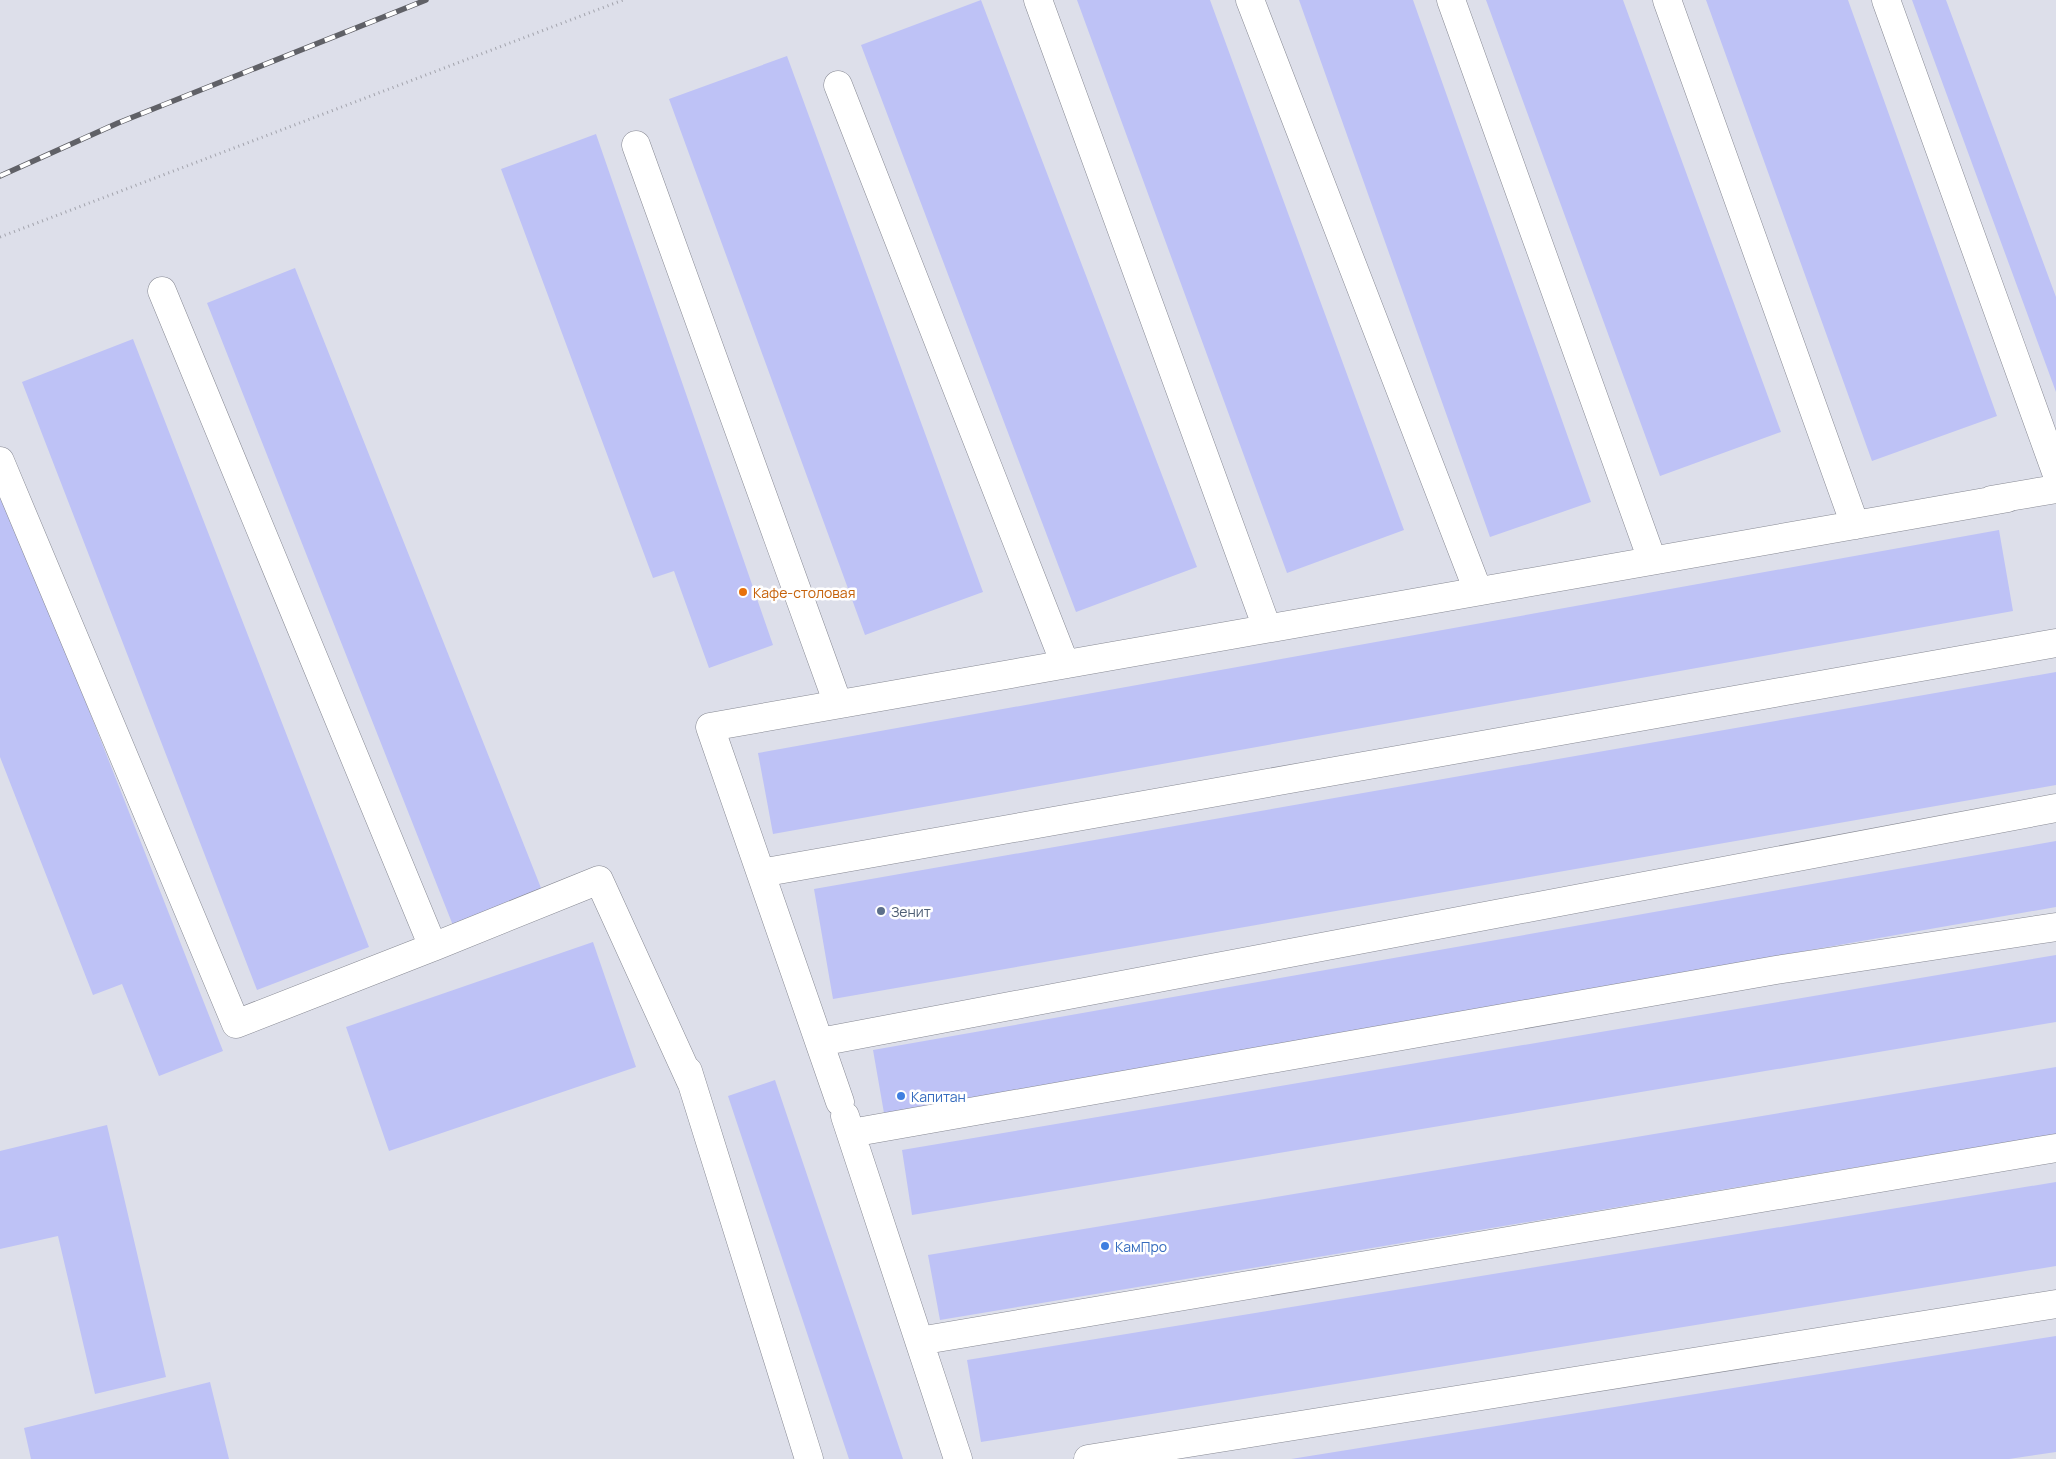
<svg xmlns="http://www.w3.org/2000/svg" width="2056" height="1459" font-family="Manrope,sans-serif">
  <style>
    .building { fill: #bec2f6 }
    .lines { fill: none; stroke-linecap: round; stroke-linejoin: round }
    .minor-casing { stroke: #878993; stroke-width: 29 }
    .path { stroke: #a2a3ac; stroke-width: 3; stroke-dasharray: 1 4; stroke-linecap: butt }
    .minor { stroke: #fff; stroke-width: 28 }
    .rail-casing { stroke: #606167; stroke-width: 5.5 }
    .rail { stroke: #fff; stroke-width: 4; stroke-dasharray: 11; stroke-linecap: butt }
    .food-dot { fill: #e8710a; stroke: #fff; stroke-width: 2 }
    .service-dot { fill: #5c6f8a; stroke: #fff; stroke-width: 2 }
    .shop-dot { fill: #3f7fe0; stroke: #fff; stroke-width: 2 }
    .labels { text-anchor: middle; dominant-baseline: central; stroke-width: 5; stroke-linejoin: round; paint-order: stroke }
    .food-label { font-size: 14px; fill: #c56008; stroke: #fff; text-anchor: start }
    .service-label { font-size: 14px; fill: #4e5e75; stroke: #fff; text-anchor: start }
    .shop-label { font-size: 14px; fill: #366cbe; stroke: #fff; text-anchor: start }
  </style>
  <rect width="100%" height="100%" fill="#dddfea"/>
  <!-- building -->
  <path class="building" d="M981,0L1197,567L1076,612L861,45Z
    M1077,0H1210L1404,530L1287,573Z
    M1299,0H1413L1591,502L1490,537Z
    M1486,0H1623L1781,432L1660,476Z
    M1706,0H1848L1997,416L1872,461Z
    M1912,0H1946L2056,297V392Z
    M787,56L983,592L865,635L669,99Z
    M596,134L773,645L709,668L674,571L653,578L501,169Z
    M295,268L543,893L454,928L207,303Z
    M133,339L369,947L257,990L22,382Z
    M0,484L223,1051L159,1076L122,984L93,995L0,757Z
    M1999,530L2013,611L773,834L758,753Z
    M2056,672V785L833,999L814,889Z
    M2056,841V907L884,1113L873,1050Z
    M593,942L636,1067L389,1151L346,1027Z
    M2056,955V1022L912,1215L902,1150Z
    M2056,1067V1134L940,1320L928,1255Z
    M775,1080L903,1459H849L728,1096Z
    M107,1125L166,1377L95,1394L58,1236L0,1249V1151Z
    M2056,1182V1266L981,1442L967,1360Z
    M2056,1336V1452L2009,1459H1291Z
    M210,1382L229,1459H31L24,1428Z"/>
  <g class="lines">
    <!-- minor casing -->
    <g class="minor-casing">
      <path id="minor" d="M1038,0L1267,628
        M1250,0L1478,591
        M1451,0L1652,560
        M1667,0L1855,525
        M1886,0L2056,472
        M838,85L1065,664
        M636,145L838,704
        M162,291L433,947L599,880L691,1082
        M0,461L236,1024L433,947
        M1991,500L2056,489
        M761,873L2056,643
        M820,1042L2056,808
        M688,1071L809,1459
        M840,1102L710,727L2008,498
        M845,1116L958,1459
        M851,1133L1776,970L2056,927
        M919,1341L2056,1148
        M1088,1459L2056,1304"/>
    </g>
    <!-- path -->
    <path class="path" d="M0,237L623,0"/>
    <!-- minor -->
    <use href="#minor" class="minor"/>
    <!-- rail casing -->
    <g class="rail-casing">
      <path id="rail" d="M0,176L118,123L426,0"/>
    </g>
    <!-- rail -->
    <use href="#rail" class="rail"/>
  </g>
  <!-- markers -->
  <circle class="food-dot" cx="743" cy="592" r="5"/>
  <circle class="service-dot" cx="881" cy="911" r="5"/>
  <g class="shop-dot">
    <circle cx="901" cy="1096" r="5"/>
    <circle cx="1105" cy="1246" r="5"/>
  </g>
  <g class="labels">
    <!-- food labels -->
    <g class="food-label">
      <text x="753" y="592">Кафе-столовая</text>
    </g>
    <!-- service labels -->
    <g class="service-label">
      <text x="891" y="911">Зенит</text>
    </g>
    <!-- shop labels -->
    <g class="shop-label">
      <text x="911" y="1096">Капитан</text>
      <text x="1115" y="1246">КамПро</text>
    </g>
  </g>
</svg>
